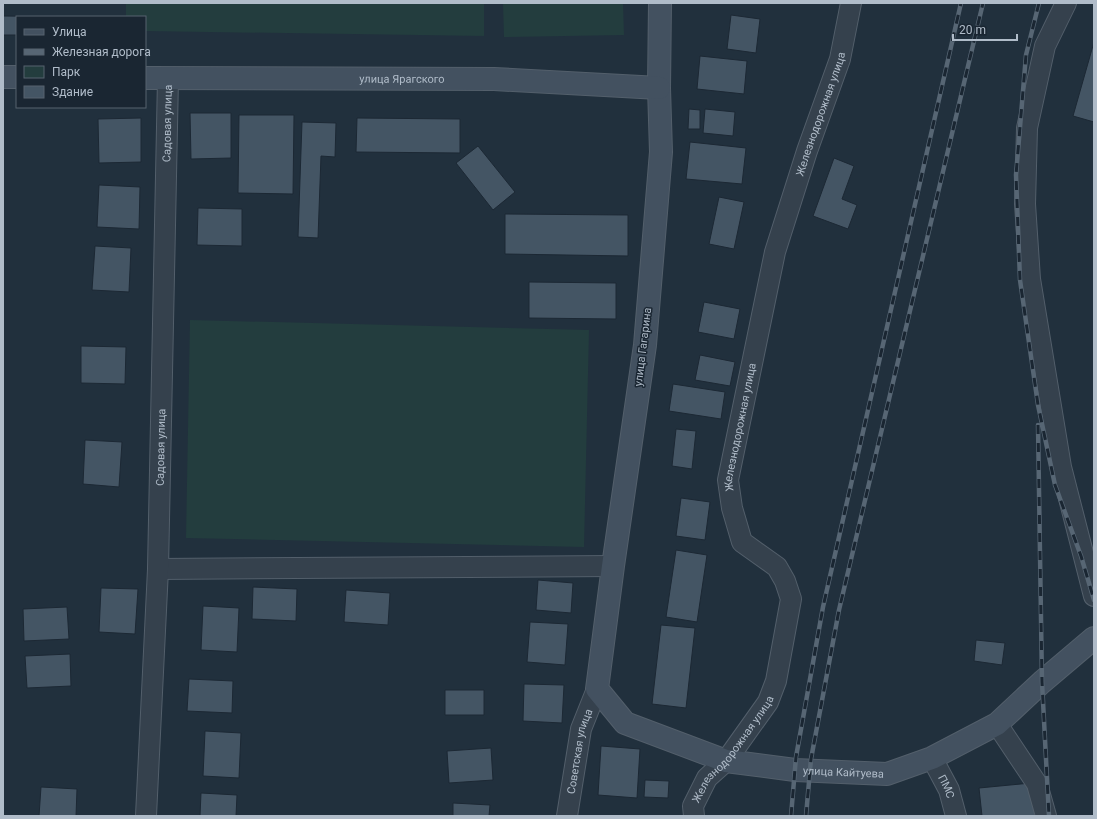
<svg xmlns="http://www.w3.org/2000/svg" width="1097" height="819" font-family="Roboto,sans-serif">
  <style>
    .green { fill: #233d3e }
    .building { fill: #445564; stroke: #1c2834 }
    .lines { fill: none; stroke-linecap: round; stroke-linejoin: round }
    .street-casing { stroke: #535f6b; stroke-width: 22 }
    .secondary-casing { stroke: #535f6b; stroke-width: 24 }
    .street { stroke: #35414d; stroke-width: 20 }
    .secondary { stroke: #435160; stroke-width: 22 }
    .rail-casing { stroke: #576674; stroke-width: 4.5 }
    .rail { stroke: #1a2632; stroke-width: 3; stroke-dasharray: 9; stroke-linecap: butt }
    .labels { text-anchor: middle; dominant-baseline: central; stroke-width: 3; stroke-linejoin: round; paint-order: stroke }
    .street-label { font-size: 11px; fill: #b0bcc9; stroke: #1a2632 }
  </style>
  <rect width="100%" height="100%" fill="#21303d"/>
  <!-- green -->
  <path class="green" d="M126,3H484V36L145,31V17H126Z
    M503,3H623L624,35L504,37Z
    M190,320L589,330L584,547L186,538Z"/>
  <!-- building -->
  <path class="building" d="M731,15L760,19L756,53L727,49Z
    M3,16L110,17H17V35H3Z
    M1094,42V122L1073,116Z
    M700,56L747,61L744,94L697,89Z
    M689,109L700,110V129H688Z
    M705,109L735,112L733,136L703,133Z
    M190,113H231V158L191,159Z
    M239,115H294L293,194L238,193Z
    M141,118V162L99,163L98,119Z
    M357,118L460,119V153L356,152Z
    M302,122L336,123L335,157L321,156L318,238L298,237Z
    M690,142L746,148L742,184L686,179Z
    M478,146L515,192L493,210L456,163Z
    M834,158L854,166L842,199L857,205L848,229L813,216Z
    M99,185L140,187L139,229L97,227Z
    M719,197L744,202L734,249L709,244Z
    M198,208L242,209V246L197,245Z
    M505,214L628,215V256L505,254Z
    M95,246L131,248L129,292L92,290Z
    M529,282L616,283V319L529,318Z
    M704,302L740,309L734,339L698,332Z
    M81,346L126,347L125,384L81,383Z
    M700,355L735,362L730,386L695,380Z
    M673,384L725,392L721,419L669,411Z
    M676,429L696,431L692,469L672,466Z
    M85,440L122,442L119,487L83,484Z
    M681,498L710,502L705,540L676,536Z
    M676,550L707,555L697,622L666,617Z
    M538,580L573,583L571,613L536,610Z
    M253,587L297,589L296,621L252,619Z
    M101,588L138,589L135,634L99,632Z
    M346,590L390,593L388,625L344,622Z
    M203,606L239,608L237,652L201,650Z
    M67,607L69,639L24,641L23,609Z
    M530,622L568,624L565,665L527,662Z
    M661,625L695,628L686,708L652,704Z
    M976,640L1005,643L1002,665L974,661Z
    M70,654L71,686L27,688L25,656Z
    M189,679L233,681L232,713L187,711Z
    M524,684L564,685L562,723L523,721Z
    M445,690H484V715H445Z
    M205,731L241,733L239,778L203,776Z
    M601,746L640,749L637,798L598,795Z
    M491,748L493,780L449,783L447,751Z
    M645,780L669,781L668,798L644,797Z
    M1031,783L1035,816H982L979,788Z
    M41,787L77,789L76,816H39Z
    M201,793L237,795L236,816H200Z
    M453,803L490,805L489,816H453Z"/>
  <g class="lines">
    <!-- street casing -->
    <g class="street-casing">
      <g id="street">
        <path d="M1066,3L1045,46L1027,128L1025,204L1030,279L1061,467L1094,596"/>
        <path d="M158,569L613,566"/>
        <path d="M997,724L1037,784L1046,816"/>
        <path id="s1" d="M932,758L949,790L956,816"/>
        <path id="s2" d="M146,816L158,569L168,78"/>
        <path id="s3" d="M567,816L581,729L597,689"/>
        <path id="s4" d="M694,816L693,806L707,778L726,761L768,702L776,681L791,599L785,581L777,567L742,542L732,508L728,480L775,252L807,151L840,59L851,3"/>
      </g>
    </g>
    <!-- secondary casing -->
    <g class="secondary-casing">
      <g id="secondary">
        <path id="s5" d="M660,3L659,88L661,152L645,345L613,566L597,689L625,723L726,761L795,770L887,774L932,758L997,724L1042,682L1094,638"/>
        <path d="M3,77H17"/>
        <path id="s6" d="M145,78L494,79L659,88"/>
      </g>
    </g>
    <!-- street -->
    <use href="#street" class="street"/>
    <!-- secondary -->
    <use href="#secondary" class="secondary"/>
    <!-- rail casing -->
    <g class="rail-casing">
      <path id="rail" d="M1039,3L1026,55L1016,175L1020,280L1038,405L1055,485L1081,556L1094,600
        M1038,425L1042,682L1049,816
        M791,816L796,757L823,607L961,3
        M806,816L811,759L839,610L983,3"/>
    </g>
    <!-- rail -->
    <use href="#rail" class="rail"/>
  </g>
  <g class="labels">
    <!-- street labels -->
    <g class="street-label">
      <text stroke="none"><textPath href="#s6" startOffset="257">улица Ярагского</textPath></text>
      <text stroke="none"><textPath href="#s4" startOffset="765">Железнодорожная улица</textPath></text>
      <text stroke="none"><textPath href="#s2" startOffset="693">Садовая улица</textPath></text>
      <text transform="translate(643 347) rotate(-83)">улица Гагарина</text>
      <text stroke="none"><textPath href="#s4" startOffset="441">Железнодорожная улица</textPath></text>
      <text stroke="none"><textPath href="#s2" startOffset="369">Садовая улица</textPath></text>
      <text stroke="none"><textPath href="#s4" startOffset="80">Железнодорожная улица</textPath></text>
      <text stroke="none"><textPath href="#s3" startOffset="66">Советская улица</textPath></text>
      <text stroke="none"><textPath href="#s5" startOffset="960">улица Кайтуева</textPath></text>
      <text stroke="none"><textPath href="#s1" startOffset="32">ПМС</textPath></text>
    </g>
  </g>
  <!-- border -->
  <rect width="1097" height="819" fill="none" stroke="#b0bcc9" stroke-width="8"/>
  <!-- legend -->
  <rect x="16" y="16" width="130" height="92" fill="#1a2632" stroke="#56626e"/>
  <rect x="24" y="29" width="20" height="6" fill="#435160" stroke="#56626e"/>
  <text x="52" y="36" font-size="12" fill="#b0bcc9">Улица</text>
  <rect x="24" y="49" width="20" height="6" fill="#576674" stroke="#56626e"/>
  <text x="52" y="56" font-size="12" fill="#b0bcc9">Железная дорога</text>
  <rect x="24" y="66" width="20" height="12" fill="#233d3e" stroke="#56626e"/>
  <text x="52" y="76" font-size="12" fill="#b0bcc9">Парк</text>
  <rect x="24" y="86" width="20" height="12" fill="#445564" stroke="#56626e"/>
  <text x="52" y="96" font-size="12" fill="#b0bcc9">Здание</text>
  <!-- scale -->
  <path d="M953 34v6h64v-6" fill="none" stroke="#b0bcc9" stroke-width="2"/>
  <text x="959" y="34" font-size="12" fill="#b0bcc9" stroke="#1a2632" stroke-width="3" paint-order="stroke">20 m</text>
</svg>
